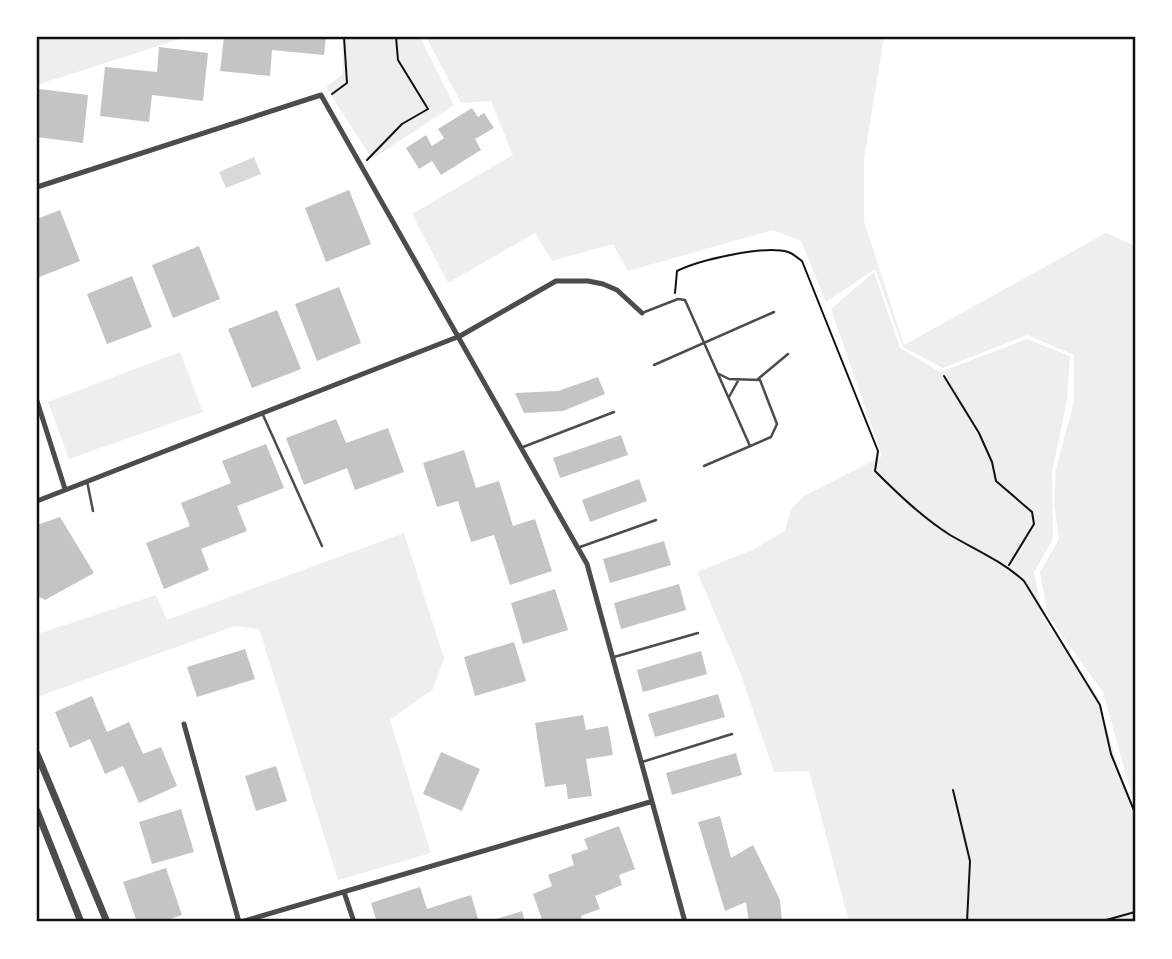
<svg xmlns="http://www.w3.org/2000/svg" width="1172" height="959" font-family="Karla,sans-serif">
  <style>
    .green { fill: #eee }
    .water { fill: #d9d9d9 }
    .building { fill: #c4c4c4 }
    .lines { fill: none; stroke-linecap: round; stroke-linejoin: round }
    .path { stroke: #111; stroke-width: 2 }
    .service { stroke: #4c4c4c; stroke-width: 2.5 }
    .minor { stroke: #4c4c4c; stroke-width: 5 }
    .tertiary { stroke: #4c4c4c; stroke-width: 7 }
    .neatline { fill: none; stroke: #111; stroke-width: 2.5 }
  </style>
  <rect width="100%" height="100%" fill="#fff"/>
  <!-- green -->
  <path class="green" d="M37,37H186L37,85Z
    M342,37H420L454,105L372,159L326,87L343,74Z
    M426,37H884L864,159V221L904,345L1106,233L1135,246V807L1103,692L1048,616L1040,572L1059,539L1054,504L1056,469L1074,401V355L1027,335L943,368L903,347L875,269L826,302L801,241L773,230L628,271L613,244L552,261L535,233L448,283L412,214L513,155L491,101L461,103Z
    M874,272L900,348L940,372L1027,339L1070,356L1067,400L1052,472L1053,539L1034,572L1043,618L1097,696L1135,823V922H849L809,771L774,772L739,670L697,572L752,550L785,531L791,509L804,496L882,456L831,309Z
    M180,352L203,412L69,459L48,402Z
    M404,533L444,658L433,689L390,720L431,853L338,880L259,629L235,626L37,697V634L156,595L167,620Z"/>
  <!-- water -->
  <path class="water" d="M254,157L261,174L226,188L219,172Z"/>
  <!-- building -->
  <path class="building" d="M224,37H326L324,55L272,50L270,76L220,71Z
    M159,47L208,53L203,101L152,95L149,122L100,116L105,67L157,72Z
    M39,89L88,95L83,143L37,137Z
    M472,108L478,117L484,113L494,128L475,139L481,150L441,175L432,161L419,169L406,148L426,135L432,146L444,138L438,129Z
    M349,190L371,244L326,262L305,208Z
    M60,210L80,261L37,278V219Z
    M199,246L220,299L173,318L152,265Z
    M132,276L152,327L107,344L87,294Z
    M339,287L361,343L317,361L295,304Z
    M277,310L301,369L252,388L228,329Z
    M598,377L605,394L563,411L524,413L515,393L558,391Z
    M336,419L346,443L388,428L404,472L355,490L347,468L304,485L286,438Z
    M621,435L628,455L560,478L553,458Z
    M266,444L284,488L237,506L247,531L201,549L209,570L164,589L146,543L190,526L181,503L231,483L222,461Z
    M464,450L476,488L499,481L513,526L535,519L552,571L510,585L494,535L471,542L458,501L437,507L423,463Z
    M639,479L647,501L590,522L582,500Z
    M60,517L94,573L45,600L37,596V525Z
    M664,541L671,565L610,583L603,559Z
    M679,584L686,610L621,629L614,603Z
    M555,589L568,630L523,644L511,603Z
    M514,642L526,681L475,696L464,657Z
    M245,649L255,679L197,697L187,667Z
    M701,651L707,674L643,692L637,670Z
    M718,694L725,717L655,737L648,714Z
    M92,696L107,732L129,722L143,754L161,747L177,786L139,803L123,766L105,774L90,739L70,748L55,712Z
    M583,715L586,730L608,726L613,755L586,759L592,796L568,799L566,784L545,787L535,723Z
    M441,752L480,769L462,811L423,794Z
    M736,753L742,775L672,795L666,773Z
    M276,766L287,801L256,811L245,776Z
    M181,809L194,852L152,864L139,822Z
    M720,816L731,858L753,845L780,900L782,922H749L746,902L725,911L698,822Z
    M619,826L635,869L619,875L622,885L595,896L600,909L581,916L583,922H543L533,894L552,886L548,875L574,865L571,855L588,849L584,839Z
    M166,868L182,915L161,922H137L123,882Z
    M420,887L427,909L471,895L479,922H377L371,903Z
    M522,911L525,922H487Z"/>
  <g class="lines">
    <!-- path -->
    <path class="path" d="M332,94L347,83L344,37
      M367,160L402,124L428,109L398,60L396,37
      M675,293L677,271C699,260 764,245 788,252C792,253 798,258 802,261L878,451L875,471C898,494 922,517 950,535C976,550 1002,561 1024,581L1100,705L1111,754L1135,813
      M944,376L979,433L992,462L996,481L1032,512L1034,524L1009,565
      M953,790L970,861L967,922
      M1099,922L1135,912"/>
    <!-- service -->
    <path class="service" d="M642,313L678,299L685,300L750,446
      M654,365L774,312
      M758,379L788,354
      M729,397L739,379
      M263,415L322,546
      M523,447L614,412
      M704,466L771,437L777,424L760,380L729,379L719,374
      M87,481L93,511
      M580,547L656,520
      M614,657L698,633
      M642,762L732,734"/>
    <!-- minor -->
    <path class="minor" d="M37,187L321,95L587,564L685,922
      M37,401L65,489
      M37,501L460,336L556,281H588L603,284L617,290L642,313
      M184,724L239,922
      M344,892L354,922
      M241,922L650,802"/>
    <!-- tertiary -->
    <path class="tertiary" d="M37,754L107,922
      M37,811L81,922"/>
  </g>
  <!-- border -->
  <rect width="1172" height="959" fill="none" stroke="#ffffff" stroke-width="77"/>
  <rect x="38" y="38" width="1096" height="882" class="neatline"/>
</svg>
